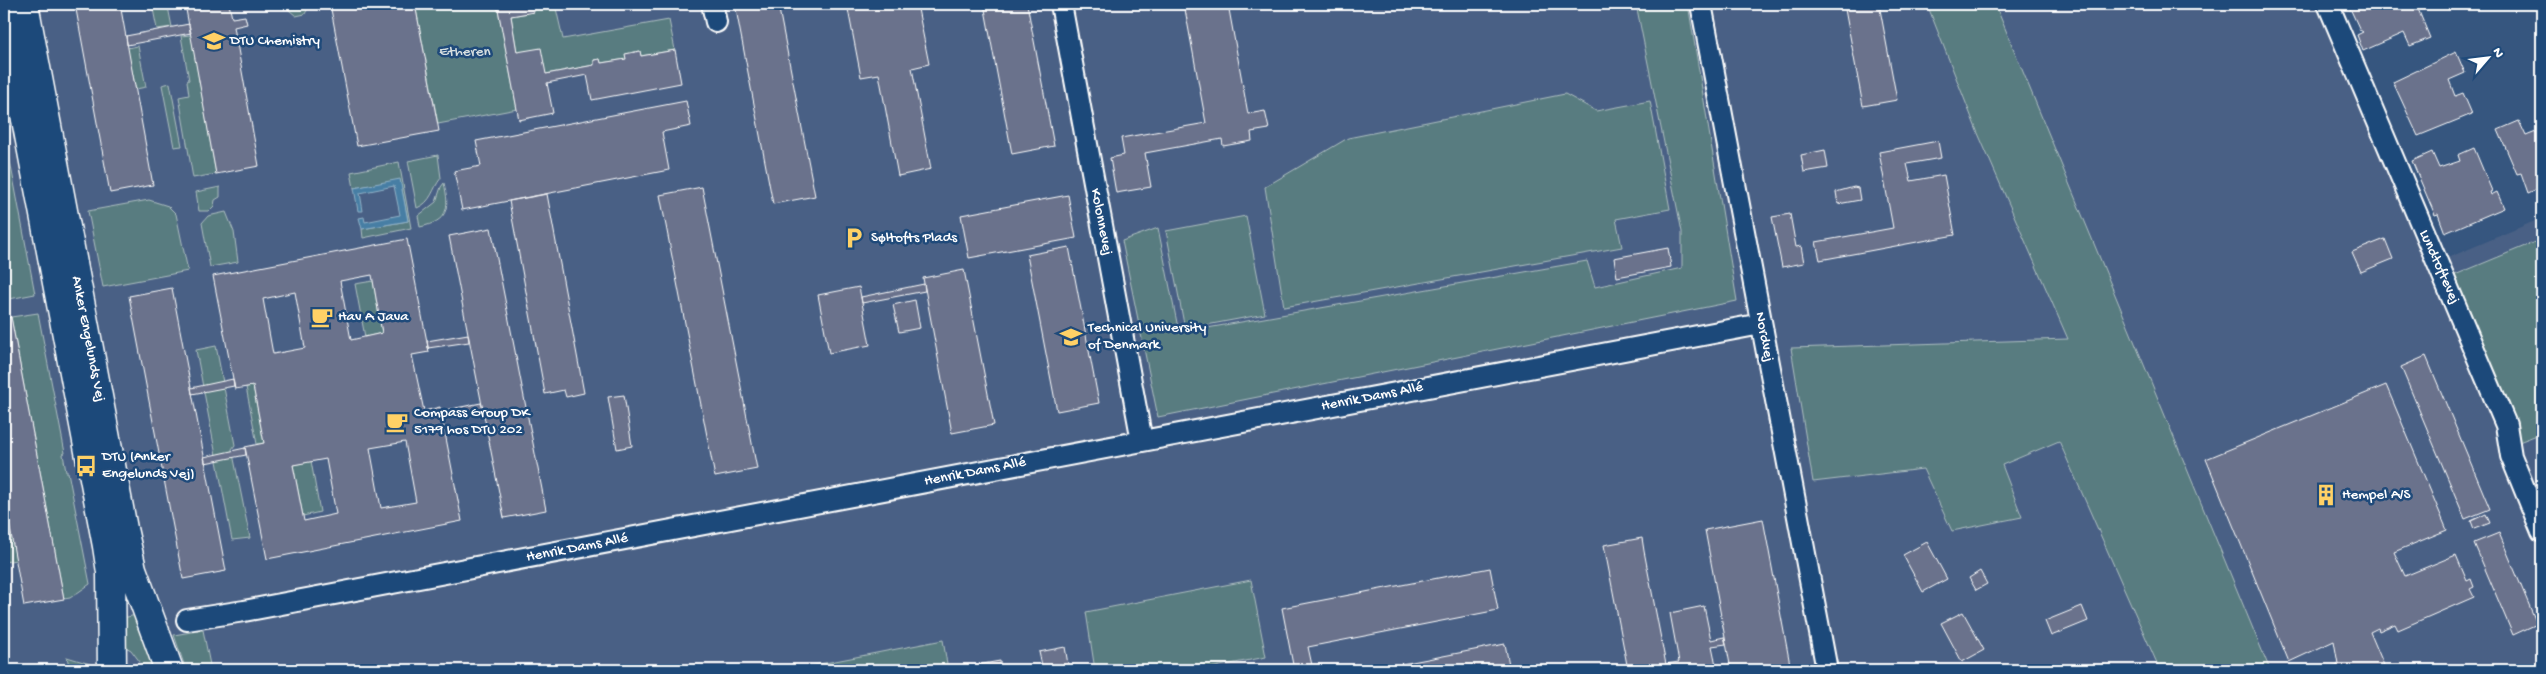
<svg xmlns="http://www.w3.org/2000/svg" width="2546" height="674" font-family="'Gochi Hand',sans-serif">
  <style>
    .built { fill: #4a6185 }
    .green { fill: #597c80; stroke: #acbec0 }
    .water { fill: #477ea4; stroke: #91b2c8 }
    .building { fill: #6a728c; stroke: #fff; fill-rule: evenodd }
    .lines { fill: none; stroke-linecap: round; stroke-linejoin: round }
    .street-casing { stroke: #fff; stroke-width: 24 }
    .secondary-casing { stroke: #fff; stroke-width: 31 }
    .street { stroke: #1f4a7a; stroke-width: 20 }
    .secondary { stroke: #1f4a7a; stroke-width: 28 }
    .labels { text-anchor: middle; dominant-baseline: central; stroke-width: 5; stroke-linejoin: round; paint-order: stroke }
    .poi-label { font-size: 15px; fill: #fff; stroke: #1f4a7a; text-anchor: start }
    .park-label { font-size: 15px; fill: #d6dedf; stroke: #1f4a7a }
    .street-label { font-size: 15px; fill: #fff; stroke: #1f4a7a }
  </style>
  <rect width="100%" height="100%" fill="#36567f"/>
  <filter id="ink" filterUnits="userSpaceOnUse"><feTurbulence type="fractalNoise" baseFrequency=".02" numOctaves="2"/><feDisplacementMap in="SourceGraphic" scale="10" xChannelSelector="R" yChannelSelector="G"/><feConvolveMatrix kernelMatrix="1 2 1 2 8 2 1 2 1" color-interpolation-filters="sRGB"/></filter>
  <g filter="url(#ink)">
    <!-- built -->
    <path class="built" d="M4,4H2335L2443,260L2542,218V670H4Z"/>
    <!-- green -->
    <path class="green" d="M152,4H185L168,7L172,27L157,29Z
      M288,4H310L305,14L296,16L289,10Z
      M415,4H497L517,109L438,124Z
      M533,4H555L563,39L669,20L675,50L641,56L640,51L626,54V59L601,63L600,59L594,60V65L546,74L517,52L511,16L534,12Z
      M1636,4H1688L1737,301L1158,417L1122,241L1158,228L1179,333L1587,261L1595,287L1682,268V232Z
      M1927,4H1995L2270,670H2160L2059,441L2002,465L2022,517L1952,531L1923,469L1813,482L1791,348L2068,339L1977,131Z
      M191,35L216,174L193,178L179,97L189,95L187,81L189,80L181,36Z
      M138,46L146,87L136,89L127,48Z
      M170,83L182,146L174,147L162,85Z
      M1565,94L1596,111L1650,101L1670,209L1616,219L1622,247L1284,307L1265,187L1348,138Z
      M4,129L35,294L4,300Z
      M438,155L441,178C432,189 432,202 417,208L408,161Z
      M399,162L411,228L363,238L362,229L408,221L400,180L354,188L351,172Z
      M444,183C450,209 448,221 420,227L418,216L436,202L441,187Z
      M220,187V197L215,200L214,206L209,211H199L196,192Z
      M149,200L168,206L176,214L188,271L103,287L88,211Z
      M226,212L234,232L238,262L210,267L202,223L208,216Z
      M1246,216L1265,314L1185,329L1166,231Z
      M2542,239V433L2519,442L2450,277Z
      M373,281L382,333L365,337L355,284Z
      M38,313L65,453L63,454L66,472H68L90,584L70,598L64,599L11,317Z
      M216,346L235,445L232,449L250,538L232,540L196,350Z
      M253,386L264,443L257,444L246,387Z
      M311,461L320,512L303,516L293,465Z
      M4,495L16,560L4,562Z
      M1251,580L1266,657L1199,670H1095L1086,612Z
      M141,614L163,670H146L131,650L117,642L118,619Z
      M203,630L211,670H186L174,635Z
      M943,640L948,670H789Z
      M67,657L90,664L91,670H70Z"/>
    <!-- water -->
    <path class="water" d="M400,179L408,221L362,229L359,218L364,217L365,222L400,215L394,186L360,193L363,211H358L354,188Z"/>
    <!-- building -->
    <path class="building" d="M75,4H120L153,185L110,193Z
      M185,4H229L232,18L245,16L247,24L234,27L259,166L216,174Z
      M330,4H415L439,131L357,146Z
      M497,4H533L534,12L511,16L517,52L541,48L546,74L594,65V60L600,59L601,63L626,59L625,54L640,51L641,56L675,50L681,83L592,100L587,75L547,83L553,113L519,120Z
      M735,4H778L815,196L773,204Z
      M847,4H917L929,64L912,68L931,169L898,176L879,74L861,77Z
      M984,4H1027L1054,146L1012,154Z
      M1184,4H1228L1248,114L1265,111L1269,129L1251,132L1252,141L1223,146L1222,139L1145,153L1151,187L1116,193L1110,158L1124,155L1121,138L1206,123Z
      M1844,4H1879L1897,100L1863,106Z
      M2348,4H2416L2430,38L2410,46L2404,33L2363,51L2357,35L2363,32L2360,30Z
      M189,24L191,33L127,45L126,36Z
      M2456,52L2465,73L2449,80L2455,96L2463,93L2472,114L2418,136L2393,82Z
      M686,101L691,126L662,132L669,170L462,210L454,171L481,166L476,141Z
      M2519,121L2526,136L2541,130L2538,123L2542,121V187L2528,193L2521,173L2517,174L2498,130Z
      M1938,141L1941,158L1907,164L1911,181L1944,175L1955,235L1820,260L1816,242L1893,228L1879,152Z
      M2474,148L2492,191L2490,192L2491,195L2497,192L2504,208L2445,233L2438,214L2435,215L2412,161L2432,152L2439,168L2460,161L2458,155Z
      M1825,150L1828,168L1804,172L1801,155Z
      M702,187L757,469L715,477L660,195Z
      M1854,187L1858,188L1860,200L1838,204L1836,192Z
      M547,194L584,393L566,397L564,390L545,394L509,201Z
      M1068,195L1076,238L969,258L961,215Z
      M1790,214L1796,247L1801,246L1804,263L1782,267L1772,217Z
      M491,228L546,510L504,518L449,236Z
      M407,239L429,352L412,355L424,411L440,407L462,521L267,559L245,447L264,443L253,386L235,389L213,276ZM372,275L382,333L351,340L340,281ZM295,292L305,348L273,354L263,299ZM405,442L416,502L381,508L370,448ZM326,459L336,514L304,521L293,465Z
      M2385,239L2393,259L2361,272L2352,252Z
      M1069,247L1099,403L1057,411L1027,255Z
      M1668,248L1671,267L1617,277L1614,258Z
      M964,270L994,425L952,433L923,278Z
      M924,284L925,291L862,303L861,297Z
      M859,287L870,345L829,353L818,295Z
      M172,288L226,571L183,579L129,296Z
      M915,300L920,328L899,332L893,305Z
      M11,317L64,599L24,606L4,495V319Z
      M468,334L469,342L428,348L427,341Z
      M2426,356L2490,509L2465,519L2401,367Z
      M233,379L234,386L192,394L191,388Z
      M2386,385L2447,530L2394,552L2405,576L2456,555L2467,581L2471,579L2474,587L2470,589L2474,597L2398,630L2395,624L2379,631L2378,628L2370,632L2386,670H2325L2338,664L2334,641L2289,662L2206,459Z
      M624,395L632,446L617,449L608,397Z
      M481,403L483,410L442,418L441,411Z
      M245,448L246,455L205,463L204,457Z
      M2486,514L2490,523L2474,529L2471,521Z
      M1763,519L1791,670H1731L1705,530Z
      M2499,533L2537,624L2513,635L2474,543Z
      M1642,538L1644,551L1667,670H1628L1604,545Z
      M1927,542L1947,579L1923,592L1903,555Z
      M1490,568L1498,610L1308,647L1313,670H1294L1282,608Z
      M1980,571L1987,584L1976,590L1969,578Z
      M1704,606L1711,640L1724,637L1726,644L1712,646L1717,670H1667L1666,664L1679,662L1670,613Z
      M2082,606L2088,621L2051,636L2045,621Z
      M1963,612L1984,650L1962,662L1941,623Z
      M1505,644L1510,670H1371Z
      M1065,647L1069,670H1043L1039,652Z
      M1000,661L1001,670H949Z"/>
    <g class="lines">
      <!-- street casing -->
      <g class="street-casing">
        <path id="street" d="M712,4L716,22
          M1061,4L1142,441
          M1701,4L1827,670
          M2328,4L2506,425L2511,456L2542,532
          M187,620L244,611L1761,324"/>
      </g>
      <!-- secondary casing -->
      <g class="secondary-casing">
        <path id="secondary" d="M4,4L107,546L111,572L112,670
          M24,4L123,529L132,569L169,670"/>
      </g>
      <!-- street -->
      <use href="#street" class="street"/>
      <!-- secondary -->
      <use href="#secondary" class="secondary"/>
    </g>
  </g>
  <!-- icons -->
  <defs>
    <g id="university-bare" transform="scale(1.725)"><path d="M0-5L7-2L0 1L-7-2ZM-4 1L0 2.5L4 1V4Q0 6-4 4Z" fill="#ffd166" stroke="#1f4a7a" stroke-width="2.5" paint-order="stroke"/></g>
    <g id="parking-bare" transform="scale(1.725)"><path d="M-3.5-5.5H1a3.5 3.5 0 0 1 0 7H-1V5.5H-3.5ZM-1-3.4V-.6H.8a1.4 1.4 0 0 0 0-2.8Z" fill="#ffd166" stroke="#1f4a7a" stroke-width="2.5" paint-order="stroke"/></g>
    <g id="cafe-bare" transform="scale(1.725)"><path d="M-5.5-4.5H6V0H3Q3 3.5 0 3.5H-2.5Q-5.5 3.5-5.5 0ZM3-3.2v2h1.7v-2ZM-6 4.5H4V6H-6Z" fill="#ffd166" stroke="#1f4a7a" stroke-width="2.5" paint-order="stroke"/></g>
    <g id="bus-bare" transform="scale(1.725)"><path d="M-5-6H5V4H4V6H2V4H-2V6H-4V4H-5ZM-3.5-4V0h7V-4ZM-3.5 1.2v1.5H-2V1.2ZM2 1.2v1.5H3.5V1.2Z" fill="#ffd166" stroke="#1f4a7a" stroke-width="2.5" paint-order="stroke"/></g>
    <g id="building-bare" transform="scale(1.725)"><path d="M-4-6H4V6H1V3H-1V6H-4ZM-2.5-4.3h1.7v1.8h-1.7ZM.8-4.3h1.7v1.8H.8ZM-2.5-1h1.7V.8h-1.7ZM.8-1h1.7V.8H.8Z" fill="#ffd166" stroke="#1f4a7a" stroke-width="2.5" paint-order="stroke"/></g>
  </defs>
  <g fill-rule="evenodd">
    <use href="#university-bare" x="214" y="41"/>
    <use href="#parking-bare" x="854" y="238"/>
    <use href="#cafe-bare" x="322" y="317"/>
    <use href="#university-bare" x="1071" y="337"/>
    <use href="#cafe-bare" x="397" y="422"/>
    <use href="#bus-bare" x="86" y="466"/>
    <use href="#building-bare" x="2326" y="495"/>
  </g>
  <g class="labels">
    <!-- poi labels -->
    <g class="poi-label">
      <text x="230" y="41">DTU Chemistry</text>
      <text x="871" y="238">Søltofts Plads</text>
      <text x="338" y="317">Hav A Java</text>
      <text x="1088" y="328">Technical University<tspan x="1088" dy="17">of Denmark</tspan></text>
      <text x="414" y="413">Compass Group DK<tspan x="414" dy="17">5179 hos DTU 202</tspan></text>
      <text x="102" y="457">DTU (Anker<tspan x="102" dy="17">Engelunds Vej)</tspan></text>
      <text x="2342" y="495">Hempel A/S</text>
    </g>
    <!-- park labels -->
    <g class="park-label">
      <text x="465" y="52">Etheren</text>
    </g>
    <!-- street labels -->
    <g class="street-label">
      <text transform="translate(1101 222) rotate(79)">Kolonnevej</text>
      <text transform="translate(2439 267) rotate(66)">Lundtoftevej</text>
      <text transform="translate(1764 337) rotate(79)">Nordvej</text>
      <text transform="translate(88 339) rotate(79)">Anker Engelunds Vej</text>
      <text transform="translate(1372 397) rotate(-11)">Henrik Dams Allé</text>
      <text transform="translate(975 472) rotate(-11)">Henrik Dams Allé</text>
      <text transform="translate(577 548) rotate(-11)">Henrik Dams Allé</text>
    </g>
  </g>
  <!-- margin -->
  <rect width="2546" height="674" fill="none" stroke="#1f4a7a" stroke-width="20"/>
  <rect x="10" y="10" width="2526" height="654" fill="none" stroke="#fff" stroke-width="2" filter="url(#ink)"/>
  <!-- north arrow -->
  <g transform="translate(2488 58) rotate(62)" stroke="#1f4a7a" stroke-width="4" paint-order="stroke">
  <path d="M0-4L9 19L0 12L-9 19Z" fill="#ffffff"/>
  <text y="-8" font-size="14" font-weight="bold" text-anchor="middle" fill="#ffffff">N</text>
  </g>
</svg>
